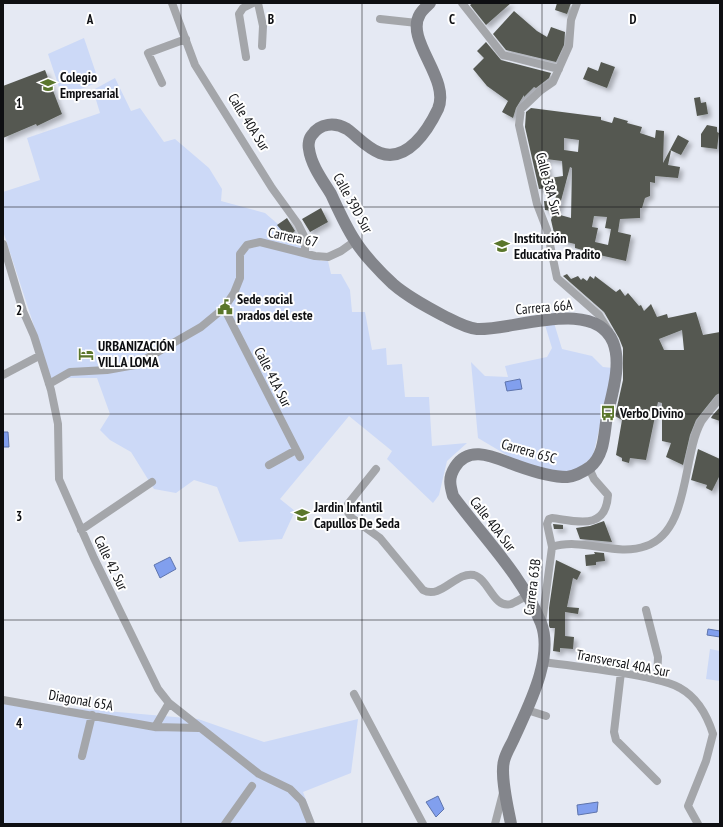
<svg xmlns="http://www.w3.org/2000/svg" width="723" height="827" font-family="'PT Sans Narrow',sans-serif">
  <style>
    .green { fill: #ccd9f7 }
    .water { fill: #819fee; stroke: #5e74ac }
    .building { fill: #555951; fill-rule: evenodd; filter: url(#shadow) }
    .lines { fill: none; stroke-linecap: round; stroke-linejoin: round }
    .street { stroke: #a4a6aa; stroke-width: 8 }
    .secondary { stroke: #83858b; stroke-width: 12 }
    .grid { fill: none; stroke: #0e0f12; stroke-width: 1; stroke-opacity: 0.55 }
    .labels { text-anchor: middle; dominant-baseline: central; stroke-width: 4; stroke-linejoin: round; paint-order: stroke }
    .poi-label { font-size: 14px; font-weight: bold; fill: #0e0f12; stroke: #fff; text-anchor: start }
    .street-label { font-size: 14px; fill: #0e0f12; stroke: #fff }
    .grid-label { font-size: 13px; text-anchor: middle; font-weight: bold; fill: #0e0f12; stroke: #fff; stroke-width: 4; stroke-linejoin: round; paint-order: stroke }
  </style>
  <defs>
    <filter id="shadow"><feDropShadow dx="3.5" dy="3.5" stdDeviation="2" flood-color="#0004"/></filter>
  </defs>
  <rect width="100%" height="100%" fill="#e5e9f3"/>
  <!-- green -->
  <path class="green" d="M84,38L99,82L62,96L48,54Z
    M115,78L131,111L140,108L164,142L175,139L209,168L222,189L221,201L265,213L321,261H328L331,274H341L350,290L352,312H365L372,350L386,348L387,365L402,364L405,397H429L432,446L467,443L447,461L439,495L433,503L387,459L392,451L349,416L280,499L295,511L282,539L239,542L217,487L194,480L176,493L154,489L131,452L110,440L100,430L110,414L97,378H51L3,231V192L40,180L27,138L100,113L93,90Z
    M554,323L562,349L592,356L603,367L613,368L593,456L576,471L549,472L515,460L478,438L471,362L485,376L508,377L505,366L547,357L552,348L545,325Z
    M710,649L720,651V681L706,679Z
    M3,702L198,719L264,742L358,719L351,773L303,792L315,824H3Z"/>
  <!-- water -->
  <path class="water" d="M520,379L522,389L507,391L505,382Z
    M3,432H8L9,447H3Z
    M170,557L176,569L160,578L154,565Z
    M708,629L720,631V637L707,635Z
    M438,796L444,809L436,817L426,802Z
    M598,802L597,812L578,815L577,805Z"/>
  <!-- building -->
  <path class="building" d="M473,3H511L486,25L470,5Z
    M557,3H571L567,14L555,10Z
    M514,11L537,31L547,37L551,27L565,32L564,45L556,62L506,50L493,34Z
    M486,42L501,60L551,73L549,78L536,88L534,87L524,97V95L516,108L513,118L502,112L508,101L487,86L473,69L484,58L477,51Z
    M601,62L615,67L607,88L583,79L588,67L598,71Z
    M45,70L62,114L37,126L36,124L3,138V86Z
    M700,97L701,103L706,102L708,114L697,116L694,98Z
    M531,108L601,117V120L612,123L614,117L628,121L627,123L642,127L640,133L655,138L656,130L664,131L663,163L670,150L671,151L668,165L680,167L678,178L655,176V183L650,182V196L645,198L642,208H640V218L620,219L618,232L631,235L626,261L586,252V251L575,248V244L558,240L559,234L554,233L551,220L553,213L571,218L572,168L570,167L558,212L545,210L544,201L555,202L557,189H554V187L539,189L525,127L526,112ZM564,138L579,140L578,152L564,150ZM546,159L562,161L563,176L550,178ZM594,216L607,217L605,228L611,229L608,245L595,242L598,228L592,227Z
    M707,125L717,127V132L719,133L717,149L701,147V134Z
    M678,135L689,141L681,155L670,150Z
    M321,208L328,222L310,232L302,219Z
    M287,218L295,231L289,236L285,230L283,232L277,225Z
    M567,274L571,279L578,276L581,280L583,278L587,281L590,276L594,279L595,276L616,292L620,289L625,296L628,293L639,306L641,305L644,311L651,304L657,317L667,314L668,318L696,312L703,335L720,332V393L716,395L696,420L690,435L683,465L666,457L671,443L662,441V403L658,402L646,460L630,458L629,463L622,461V458L616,455L622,420L615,416L623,380V348L619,338L604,312L563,276ZM682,330L684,350H664L659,339Z
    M720,407V421L711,418L712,416Z
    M698,449L720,459V475L712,491L706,488L707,485L691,480Z
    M604,521L612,542L580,539L576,528L590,526Z
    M553,524L563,525V529H554Z
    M594,552L604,553L605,561L596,562V565L586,566L585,555L595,554Z
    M556,560L581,572L577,580L573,578L567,607L579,608L578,614L565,612V636L574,637L573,649L560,648V652L553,651L555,628H550L549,626V608Z"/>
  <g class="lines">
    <!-- street -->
    <path class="street" d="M172,3L195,65L272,188L298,224L305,238V252
      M258,3L263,26L262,46
      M462,3L503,55L559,69
      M577,3L571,20L569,46L553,82L540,91L521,109L519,125L537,204L547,230L557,278L599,315L609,331
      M380,19L417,23
      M246,57L239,14L243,8L253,3
      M162,83L148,53L186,39
      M3,244L23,311L34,336L51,390L58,424L59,479L94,558L158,689L169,703L259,774L290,789L302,801L311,824
      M224,308L300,457
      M3,375L39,356
      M49,384L70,372L107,370L135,365L201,327L224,308L234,293L240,278V254L247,245L260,242L315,256L328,257L341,251L355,241
      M269,465L296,450
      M376,469L348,504L347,511L352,518L380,538L423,590C441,600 456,571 474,575C489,579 493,609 511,604C516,602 522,598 527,596
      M81,530L152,482
      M552,547C582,537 616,557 646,546C690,531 682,457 701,422C706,414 714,406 720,398
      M646,610L658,657L657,680
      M542,623L552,547L547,524L549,519L552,518C577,521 606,531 608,495L594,479L589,468
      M544,662C578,667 611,670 645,677C656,680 670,682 680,688C698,698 707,715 713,734
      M621,672L614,732L616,740L657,781
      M354,694L423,824
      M3,700L155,727L199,728
      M527,710L546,716
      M155,727L169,703
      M82,756L92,715
      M225,824L252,786
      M495,824L503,793
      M698,824L688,806L706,761L713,734"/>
    <!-- secondary -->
    <path class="secondary" d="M430,3C427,6 422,10 420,14C404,40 451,79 438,109C428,130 407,163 380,153C367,148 358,137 347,129C335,122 320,123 312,135C309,138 308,145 309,149C311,165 323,181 331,194C338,209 345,225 354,239C362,253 381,273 393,284C408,297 427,307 444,316C454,321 466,328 477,329C512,331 594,297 613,342C622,364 612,394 607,416C604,433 605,455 590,467C583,472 575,476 567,477C551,477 532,471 518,466C497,459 470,443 455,467C448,478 450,485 453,496C483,537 522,575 541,623C554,657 529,705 515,736C512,744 506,752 504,761C500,776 508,808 511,824"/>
  </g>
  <!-- grid -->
  <path class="grid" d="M181,3V824M362,3V824M542,3V824M3,207H720M3,414H720M3,620H720"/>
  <!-- icons -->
  <defs>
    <g id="school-bare" transform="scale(1.2)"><path d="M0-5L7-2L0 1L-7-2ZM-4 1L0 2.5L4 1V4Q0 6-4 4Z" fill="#5a762b" stroke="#fff" stroke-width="2.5" paint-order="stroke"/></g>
    <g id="civic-bare" transform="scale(1.2)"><path d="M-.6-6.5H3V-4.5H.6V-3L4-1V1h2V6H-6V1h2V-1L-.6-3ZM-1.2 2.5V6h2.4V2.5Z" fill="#5a762b" stroke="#fff" stroke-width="2.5" paint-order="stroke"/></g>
    <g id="hotel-bare" transform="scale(1.2)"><path d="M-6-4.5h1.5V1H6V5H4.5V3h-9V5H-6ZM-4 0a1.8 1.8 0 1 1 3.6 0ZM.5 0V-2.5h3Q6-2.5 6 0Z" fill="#5a762b" stroke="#fff" stroke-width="2.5" paint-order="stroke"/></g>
    <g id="bus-bare" transform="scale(1.2)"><path d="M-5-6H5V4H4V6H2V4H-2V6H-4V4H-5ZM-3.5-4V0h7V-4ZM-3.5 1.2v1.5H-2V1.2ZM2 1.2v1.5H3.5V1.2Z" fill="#5a762b" stroke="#fff" stroke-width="2.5" paint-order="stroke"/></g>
  </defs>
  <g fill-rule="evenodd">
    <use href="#school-bare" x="48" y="85"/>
    <use href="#school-bare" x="502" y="246"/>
    <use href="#civic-bare" x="225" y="307"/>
    <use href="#hotel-bare" x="86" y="354"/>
    <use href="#bus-bare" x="608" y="413"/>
    <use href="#school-bare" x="302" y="515"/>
  </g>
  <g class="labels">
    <!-- poi labels -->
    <g class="poi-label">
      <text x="60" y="77">Colegio<tspan x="60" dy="16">Empresarial</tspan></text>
      <text x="514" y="238">Institución<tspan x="514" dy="16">Educativa Pradito</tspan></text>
      <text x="237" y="299">Sede social<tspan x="237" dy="16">prados del este</tspan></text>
      <text x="98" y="346">URBANIZACIÓN<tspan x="98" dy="16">VILLA LOMA</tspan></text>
      <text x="620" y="413">Verbo Divino</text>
      <text x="314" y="507">Jardin Infantil<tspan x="314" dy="16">Capullos De Seda</tspan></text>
    </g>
    <!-- street labels -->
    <g class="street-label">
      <text transform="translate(249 122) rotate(58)">Calle 40A Sur</text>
      <text transform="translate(549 184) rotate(75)">Calle 38A Sur</text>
      <text transform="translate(353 203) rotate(61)">Calle 39D Sur</text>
      <text transform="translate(293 237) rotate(12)">Carrera 67</text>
      <text transform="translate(544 307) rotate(-5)">Carrera 66A</text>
      <text transform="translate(273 377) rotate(63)">Calle 41A Sur</text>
      <text transform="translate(529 451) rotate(16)">Carrera 65C</text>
      <text transform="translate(493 524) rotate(52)">Calle 40A Sur</text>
      <text transform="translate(111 563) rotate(64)">Calle 42 Sur</text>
      <text transform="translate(532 587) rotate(-83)">Carrera 63B</text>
      <text transform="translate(623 663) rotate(11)">Transversal 40A Sur</text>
      <text transform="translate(81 700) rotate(10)">Diagonal 65A</text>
    </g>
  </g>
  <g class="grid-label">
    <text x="90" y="24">A</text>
    <text x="271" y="24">B</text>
    <text x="452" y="24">C</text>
    <text x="633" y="24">D</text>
    <text x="19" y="108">1</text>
    <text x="19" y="315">2</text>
    <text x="19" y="521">3</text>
    <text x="19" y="728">4</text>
  </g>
  <!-- border -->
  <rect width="723" height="827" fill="none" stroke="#0e0f12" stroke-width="8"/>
</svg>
